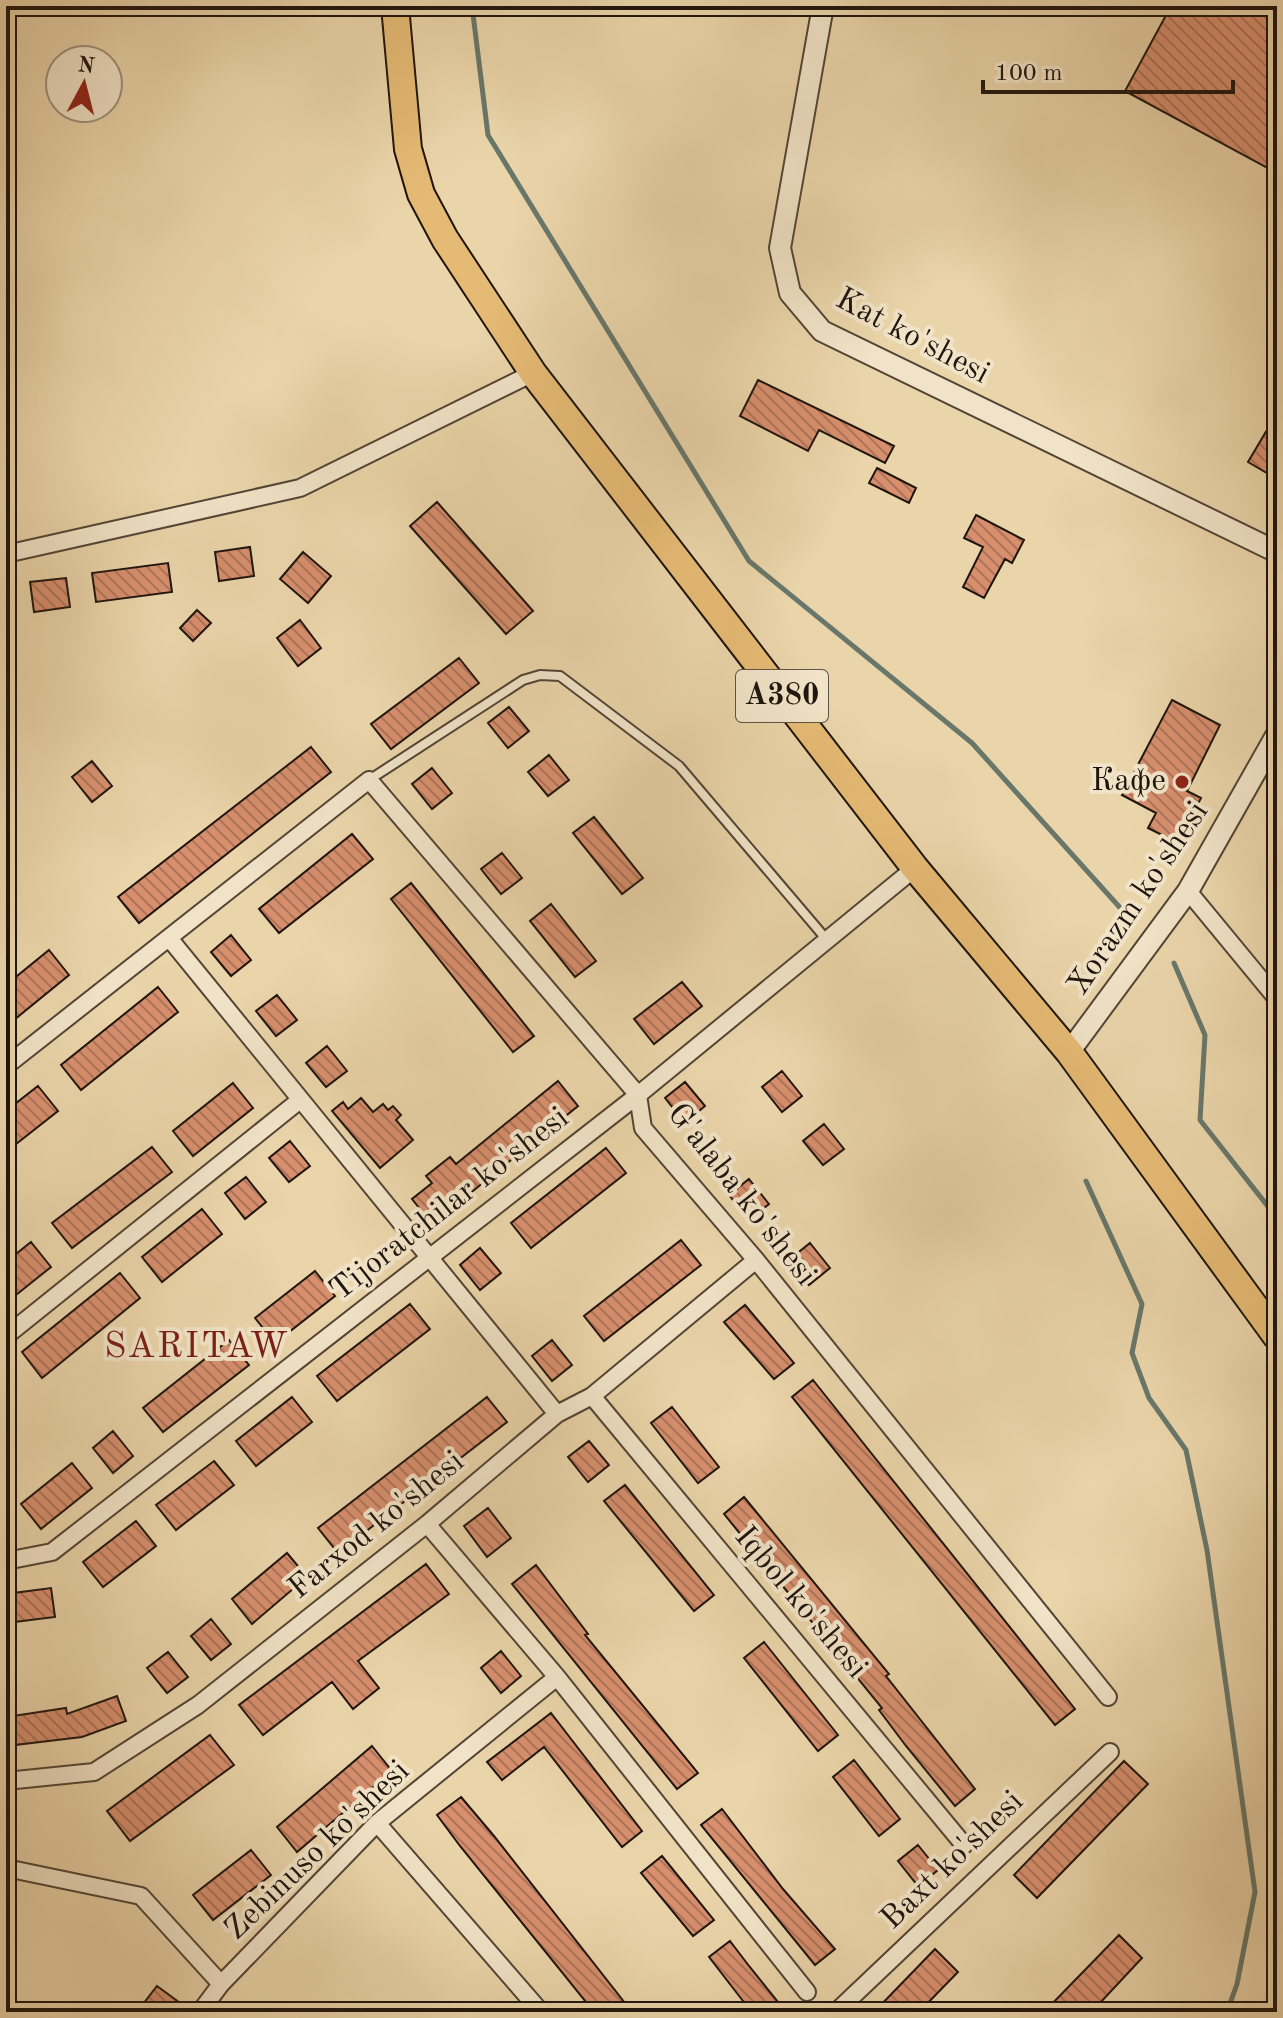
<svg xmlns="http://www.w3.org/2000/svg" width="1283" height="2018" font-family="'Old Standard TT',serif">
  <style>
    .lines { fill: none; stroke-linecap: round; stroke-linejoin: round }
    .stream { stroke: #68776a; stroke-width: 5 }
    .building { fill: url(#building-back-hatch); stroke: #1f150e; stroke-width: 2 }
    .service-casing { stroke: #524535; stroke-width: 12 }
    .minor-casing { stroke: #524535; stroke-width: 20 }
    .tertiary-casing { stroke: #524535; stroke-width: 24 }
    .trunk-casing { stroke: #1f150e; stroke-width: 30 }
    .service { stroke: #f1e3c7; stroke-width: 8 }
    .minor { stroke: #f1e3c7; stroke-width: 16 }
    .tertiary { stroke: #f1e3c7; stroke-width: 20 }
    .trunk { stroke: #e5ba74; stroke-width: 26 }
    .poi-dot { fill: #8f2418; stroke: #f1e3c7; stroke-width: 3 }
    .labels { text-anchor: middle; dominant-baseline: central; stroke-width: 8; stroke-linejoin: round; paint-order: stroke }
    .shield { fill: #f1e3c7; stroke: #5e5346; stroke-width: 2 }
    .shield-label { font-size: 30px; font-weight: bold; fill: #1f150e }
    .street-label { font-size: 32px; fill: #1f150e; stroke: #f1e3c7 }
    .poi-label { font-size: 32px; fill: #1f150e; stroke: #f1e3c7; text-anchor: end }
    .quarter-label { font-size: 36px; letter-spacing: 2px; fill: #7a1f14; stroke: #f1e3c7 }
  </style>
  <defs>
    <pattern id="building-back-hatch" width="6" height="6" patternUnits="userSpaceOnUse" patternTransform="scale(2)"><rect width="6" height="6" fill="#d78f6e"/><path d="M-1 5l2 2M0 0l6 6M5-1l2 2" fill="none" stroke="#ae7459"/></pattern>
  </defs>
  <rect width="100%" height="100%" fill="#ead4a9"/>
  <filter id="stains"><feTurbulence type="fractalNoise" baseFrequency=".0025" numOctaves="4"/><feColorMatrix values="0 0 0 0 .2 0 0 0 0 .09 0 0 0 0 .02 0 0 0 .5 -.17"/></filter>
  <radialGradient id="worn" r=".72"><stop offset=".6" stop-color="#630" stop-opacity="0"/><stop offset="1" stop-color="#630" stop-opacity=".3"/></radialGradient>
  <g class="lines">
    <!-- stream -->
    <path class="stream" d="M472,6L488,135L749,561L972,743L1132,921
      M1174,963L1205,1035L1200,1120L1277,1218
      M1086,1181L1142,1304L1132,1353L1149,1398L1186,1450L1207,1550L1255,1892L1237,1984L1227,2012"/>
  </g>
  <!-- building -->
  <path class="building" d="M1171,6H1277V173L1125,91Z
    M758,380L894,446L885,463L819,430L808,451L740,416Z
    M1277,413V479L1248,462Z
    M877,468L916,488L909,503L869,483Z
    M437,502L533,611L506,634L410,526Z
    M976,515L1024,540L1012,563L1005,559L984,598L963,587L983,547L964,538Z
    M250,547L254,576L219,581L215,552Z
    M303,552L331,576L308,603L280,579Z
    M168,563L172,592L96,602L92,573Z
    M66,578L70,607L34,612L30,582Z
    M197,610L211,623L193,641L180,628Z
    M300,620L321,648L298,666L277,638Z
    M459,658L479,683L391,749L371,724Z
    M1172,700L1220,725L1187,791L1201,798L1178,843L1148,828L1156,813L1122,795Z
    M509,707L529,731L508,748L488,723Z
    M311,747L331,772L139,923L118,897Z
    M549,755L569,780L548,796L528,772Z
    M92,761L112,786L92,802L72,777Z
    M432,768L452,793L432,809L412,784Z
    M594,817L643,878L622,894L573,833Z
    M352,834L373,859L279,933L259,909Z
    M502,853L522,878L501,894L481,869Z
    M411,883L534,1036L513,1052L391,899Z
    M551,904L596,961L575,977L530,921Z
    M231,935L251,960L231,976L211,952Z
    M49,950L69,975L14,1020L6,1010V985Z
    M682,982L702,1006L654,1044L634,1019Z
    M158,987L178,1012L81,1090L61,1065Z
    M277,995L297,1020L276,1036L256,1011Z
    M327,1046L347,1071L326,1087L306,1063Z
    M782,1071L802,1096L782,1112L762,1087Z
    M558,1081L578,1106L432,1224L412,1199L432,1183L426,1176L450,1157L456,1164Z
    M685,1082L705,1106L685,1123L665,1098Z
    M233,1083L253,1108L193,1156L173,1131Z
    M38,1086L58,1111L6,1152V1111Z
    M361,1098L373,1112L383,1104L388,1110L393,1106L401,1115L396,1120L413,1140L380,1168L332,1111L343,1102L348,1109Z
    M824,1124L844,1149L823,1165L803,1141Z
    M290,1141L310,1166L289,1182L269,1158Z
    M152,1147L172,1172L72,1248L52,1223Z
    M606,1148L626,1173L531,1248L511,1223Z
    M246,1177L266,1202L245,1219L225,1193Z
    M749,1179L769,1204L749,1220L729,1195Z
    M202,1209L222,1234L162,1282L142,1257Z
    M681,1240L701,1265L604,1341L584,1316Z
    M31,1242L51,1267L6,1303V1262Z
    M810,1243L830,1268L809,1285L789,1260Z
    M480,1248L501,1273L480,1290L460,1265Z
    M315,1271L335,1296L275,1343L255,1318Z
    M120,1273L140,1298L42,1378L22,1352Z
    M410,1304L430,1329L337,1401L317,1376Z
    M745,1305L794,1363L774,1379L724,1322Z
    M229,1340L249,1365L163,1432L143,1408Z
    M552,1340L572,1365L552,1381L532,1356Z
    M813,1380L1075,1709L1055,1725L792,1397Z
    M292,1397L312,1422L256,1466L236,1441Z
    M487,1397L507,1422L338,1553L318,1528Z
    M672,1407L719,1467L698,1483L651,1423Z
    M113,1431L133,1456L113,1473L93,1448Z
    M589,1441L609,1465L588,1482L568,1457Z
    M214,1461L234,1485L176,1530L156,1505Z
    M72,1463L92,1488L41,1529L21,1504Z
    M625,1485L714,1595L694,1611L604,1501Z
    M744,1497L889,1674L886,1676L975,1789L955,1806L906,1746L879,1710L882,1708L724,1514Z
    M488,1508L511,1538L487,1557L464,1526Z
    M136,1521L156,1546L103,1587L83,1562Z
    M287,1553L307,1577L252,1624L232,1599Z
    M426,1564L449,1594L358,1661L379,1688L353,1709L332,1682L263,1735L239,1705Z
    M536,1565L588,1634L585,1635L698,1773L677,1789L512,1584Z
    M51,1588L55,1617L6,1623V1594Z
    M211,1619L231,1644L211,1660L191,1636Z
    M764,1642L838,1735L818,1751L744,1658Z
    M501,1651L521,1676L501,1693L481,1668Z
    M168,1652L188,1677L167,1693L147,1668Z
    M117,1696L126,1721L82,1737L6,1746V1717L66,1708L67,1714Z
    M551,1713L642,1831L622,1847L544,1747L502,1780L487,1762Z
    M210,1735L234,1765L130,1841L107,1811Z
    M372,1746L392,1771L297,1852L277,1827Z
    M854,1760L900,1819L879,1836L833,1777Z
    M1124,1761L1148,1784L1037,1898L1014,1875Z
    M461,1797L494,1836L632,2012H594L460,1846L437,1815Z
    M722,1809L783,1889L835,1949L815,1965L701,1825Z
    M918,1845L938,1870L918,1886L898,1861Z
    M251,1850L271,1875L213,1920L193,1895Z
    M662,1856L714,1920L693,1936L641,1873Z
    M1119,1935L1142,1958L1099,2004L1089,2012H1044Z
    M730,1941L749,1966L786,2012H752L743,2001L709,1957Z
    M935,1949L958,1972L919,2012H874Z
    M157,1986L180,2003L173,2012H137Z"/>
  <g class="lines">
    <!-- service casing -->
    <g class="service-casing">
      <path id="service" d="M369,780L523,680L540,675L560,676L679,766L827,940"/>
    </g>
    <!-- minor casing -->
    <g class="minor-casing">
      <path id="minor" d="M6,554L300,488L533,373
        M1188,891L1277,999
        M169,938L557,1414
        M6,1066L369,780L638,1095L643,1128L756,1260L1108,1697
        M6,1336L300,1100
        M592,1396L964,1845
        M427,1524L557,1677L807,1992
        M6,1561L52,1552L638,1095L915,868
        M6,1781L94,1772L198,1705L427,1524L557,1414L592,1396L756,1260
        M377,1823L541,2012
        M6,1868L141,1896L221,1984
        M200,2012L221,1984L377,1823L557,1677
        M836,2012L1110,1752"/>
    </g>
    <!-- tertiary casing -->
    <g class="tertiary-casing">
      <path id="tertiary" d="M823,6L780,248L790,293L822,331L1277,552
        M1069,1052L1188,891L1277,734"/>
    </g>
    <!-- trunk casing -->
    <g class="trunk-casing">
      <path id="trunk" d="M395,6L408,149L421,194L445,239L533,373L915,868L1069,1052L1277,1337"/>
    </g>
    <!-- service -->
    <use href="#service" class="service"/>
    <!-- minor -->
    <use href="#minor" class="minor"/>
    <!-- tertiary -->
    <use href="#tertiary" class="tertiary"/>
    <!-- trunk -->
    <use href="#trunk" class="trunk"/>
  </g>
  <!-- markers -->
  <circle class="poi-dot" cx="1182" cy="782" r="8"/>
  <g class="labels">
    <!-- shield labels -->
    <rect class="shield" x="736" y="670" width="92" height="52" rx="6"/>
    <g class="shield-label">
      <text x="782" y="696">A380</text>
    </g>
    <!-- street labels -->
    <g class="street-label">
      <text transform="translate(912 337) rotate(28)">Kat ko'shesi</text>
      <text transform="translate(1139 899) rotate(-56)">Xorazm ko'shesi</text>
      <text transform="translate(741 1195) rotate(52)">G'alaba ko'shesi</text>
      <text transform="translate(450 1205) rotate(-38)">Tijoratchilar ko'shesi</text>
      <text transform="translate(377 1526) rotate(-39)">Farxod ko'shesi</text>
      <text transform="translate(800 1603) rotate(50)">Iqbol ko'shesi</text>
      <text transform="translate(318 1851) rotate(-44)">Zebinuso ko'shesi</text>
      <text transform="translate(953 1861) rotate(-44)">Baxt ko'shesi</text>
    </g>
    <!-- poi labels -->
    <g class="poi-label">
      <text x="1166" y="782">Кафе</text>
    </g>
    <!-- quarter labels -->
    <g class="quarter-label">
      <text x="197" y="1348">SARITAW</text>
    </g>
  </g>
  <!-- margin -->
  <rect width="1283" height="2018" fill="none" stroke="#ead4a9" stroke-width="32"/>
  <rect x="8" y="8" width="1267" height="2002" fill="none" stroke="#1f150e" stroke-width="4"/>
  <rect x="16" y="16" width="1251" height="1986" fill="none" stroke="#1f150e" stroke-width="2"/>
  <!-- north arrow -->
  <g transform="translate(84 84) rotate(7)"><circle r="38" fill="#f1e3c7" stroke="#9d917d" stroke-width="2"/>
  <path d="M0-6L14 30L0 20L-14 30Z" fill="#8f2418"/>
  <text y="-12" font-size="22" font-weight="bold" text-anchor="middle" fill="#1f150e">N</text>
  </g>
  <!-- scale -->
  <path d="M983 80v12h250v-12" fill="none" stroke="#1f150e" stroke-width="4"/>
  <text x="995" y="80" font-size="24" fill="#1f150e" stroke="#f1e3c7" stroke-width="6" paint-order="stroke">100 m</text>
  <rect width="100%" height="100%" filter="url(#stains)"/>
  <rect width="100%" height="100%" fill="url(#worn)"/>
</svg>
